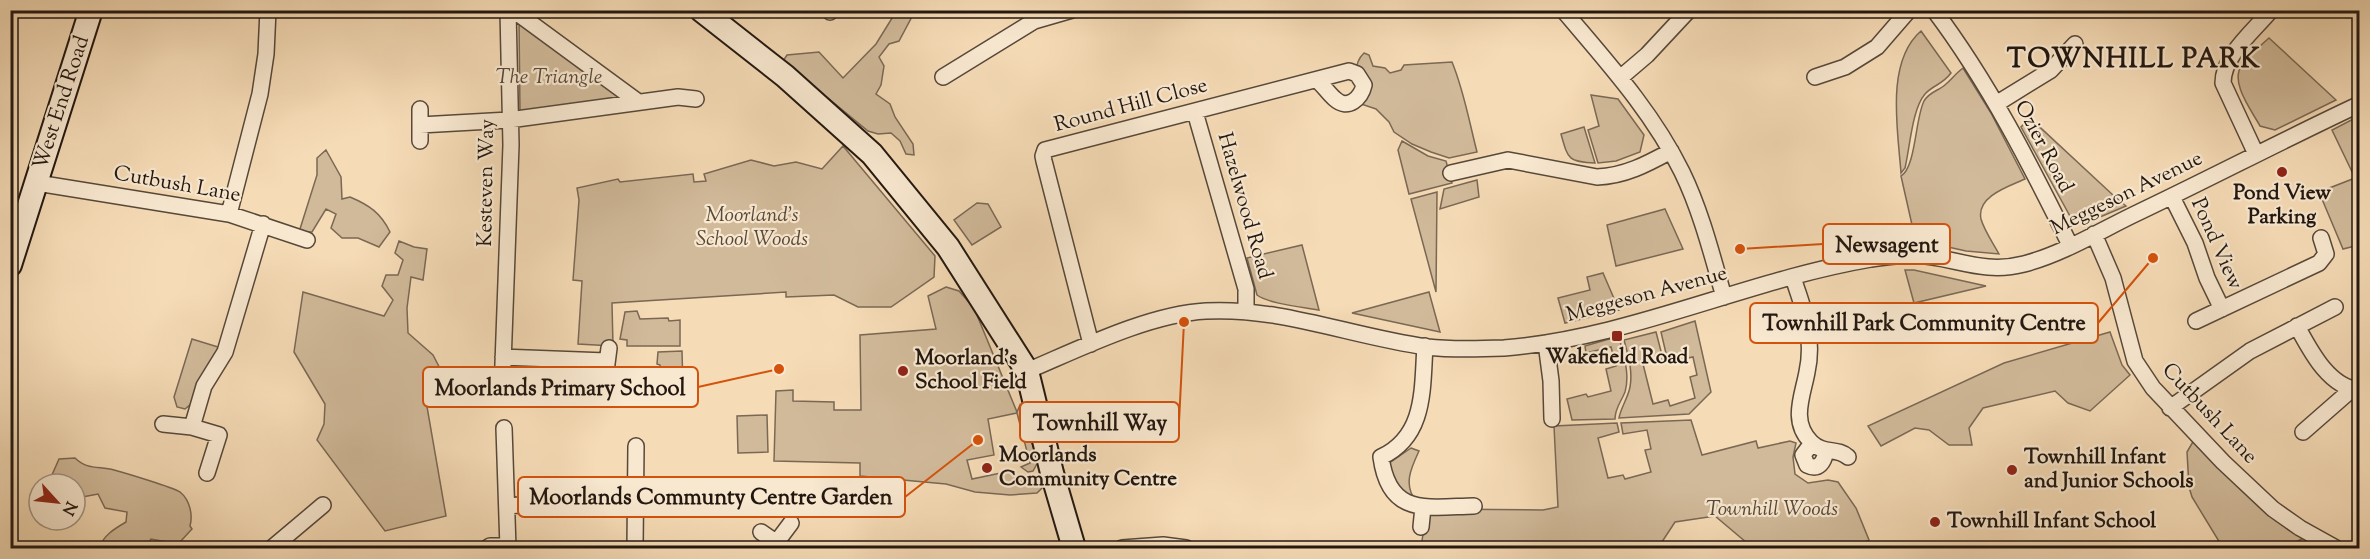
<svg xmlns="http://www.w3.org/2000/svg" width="2370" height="559" font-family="'Sorts Mill Goudy',serif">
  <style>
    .green { fill: #d1ba9a; stroke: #7a6855; stroke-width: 1.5 }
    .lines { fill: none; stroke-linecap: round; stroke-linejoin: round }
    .street-casing { stroke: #57483a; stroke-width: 18 }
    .secondary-casing { stroke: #221710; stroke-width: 26 }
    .street { stroke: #f8e8d0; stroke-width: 15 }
    .secondary { stroke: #f8e8d0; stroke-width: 22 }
    .poi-dot { fill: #8f2418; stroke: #f8e8d0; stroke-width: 2 }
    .labels { text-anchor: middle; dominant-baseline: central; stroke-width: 4.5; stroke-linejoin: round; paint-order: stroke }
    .park-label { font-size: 21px; font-style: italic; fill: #574839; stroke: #f8e8d0 }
    .street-label { font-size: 21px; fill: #221710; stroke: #f8e8d0 }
    .poi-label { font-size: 21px; font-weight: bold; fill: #221710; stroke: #f8e8d0; text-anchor: start }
    .district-label { font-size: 27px; font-weight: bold; letter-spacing: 1.5px; fill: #221710; stroke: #f8e8d0 }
    .leader { fill: none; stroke: #d4520c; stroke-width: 2 }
    .callout-dot { fill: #d4520c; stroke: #f8e8d0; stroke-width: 2 }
    .callout { fill: #f8e8d0; stroke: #d4520c; stroke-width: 2 }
    .callout-label { font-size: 22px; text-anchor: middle; font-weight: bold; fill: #221710 }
  </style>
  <rect width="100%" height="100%" fill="#f5dbb6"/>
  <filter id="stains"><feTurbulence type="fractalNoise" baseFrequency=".00333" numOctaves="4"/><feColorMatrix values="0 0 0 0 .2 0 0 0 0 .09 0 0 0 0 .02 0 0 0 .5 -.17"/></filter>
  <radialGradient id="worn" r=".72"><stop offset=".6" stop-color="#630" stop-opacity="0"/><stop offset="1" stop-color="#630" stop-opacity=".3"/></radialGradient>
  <!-- green -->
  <path class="green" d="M894,11H915L899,41L889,44L879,57L884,66L881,85L876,94L890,104L895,117L913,144L914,155L906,154L900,141L891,133L878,134L868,131L783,61L787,55L819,52L843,78L876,44L894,15Z
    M519,21L622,97L620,100L520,112Z
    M1921,31L1951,73C1942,85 1933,85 1925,94C1912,109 1910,147 1905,168L1901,173C1898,131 1885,62 1921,31Z
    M2269,38L2336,100L2275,130L2260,126C2252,111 2229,82 2242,65C2249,55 2260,46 2269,38Z
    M1364,53L1369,55L1373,66L1385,68L1390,73L1401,70L1404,65L1452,62C1464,91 1469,121 1477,152L1449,158L1431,152L1412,144L1394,132L1389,122L1376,109L1361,104C1358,87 1350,66 1364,53Z
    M1963,68L1991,113L2025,179C2010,186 1976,196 1981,219C1984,230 1993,243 1999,254L1966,251L1930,243L1917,247L1901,176C1916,167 1915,119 1924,101C1930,91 1939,91 1946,84C1952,79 1956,73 1963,68Z
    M1591,95L1618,99L1644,135L1640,152L1616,161L1598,163L1588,130L1599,126Z
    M2359,116V245L2343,249L2319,192L2355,178L2332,130Z
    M2030,118L2114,196L2126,206L2086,223L2071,218L2021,127Z
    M1584,127L1595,163C1568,162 1568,159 1561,134Z
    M1402,141L1428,156L1446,161L1452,183L1409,194L1398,150Z
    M843,146L935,256L934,277L891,307H858L834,295L786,297V292L612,303L613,346L578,344L582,281L573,280L579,200L577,188L618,179L620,182L693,174L694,182L706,181L704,174L751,160L774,166L796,162L822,169Z
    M326,150L341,177L342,199L350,197C369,205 381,213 390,232L379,247L358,238H342L331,228L336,214L326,209L312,232H302L300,229L317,175V158Z
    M1477,180L1479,197L1440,209L1444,189Z
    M1437,192L1436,292L1411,199Z
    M977,203L988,204L1001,227L972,245L954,220Z
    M1665,209L1683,249L1616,266L1607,225Z
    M399,241L414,247L427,249L423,280L411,277L407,308L408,333L433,355L449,386L426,401L446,516L385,531L317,440L324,424L325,404L294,352L303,292L384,316L393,300L382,286L386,275H398L403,260L395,253Z
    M1302,245L1319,310C1303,307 1269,304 1257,295L1247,258Z
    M1905,270H1914L1986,286L1914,303Z
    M1603,273L1619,310L1565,323L1558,298L1590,290L1587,277Z
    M946,287L959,291L974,308L1017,412L1020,405L1038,462L1033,471L1028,472L1021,467L1030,463L1017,413L988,419L994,455L967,460L972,479L1010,471C1019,487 1027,480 1040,484L1042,488L1037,493L1010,495L975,492L946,484L860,476V463L774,461L776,391L793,390V401L834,402V410H861L860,335L936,329L928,296Z
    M1429,292L1440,332L1352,313Z
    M637,311L640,319L668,318L669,321L680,320V346H627V340L620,339L625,312Z
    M1695,321L1711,392L1689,414L1619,418C1621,407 1628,398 1630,387C1633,371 1628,355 1624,340L1656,332L1663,359L1643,364L1653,404L1668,400L1670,406L1695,398L1690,377L1697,375L1693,357L1668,362L1661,332Z
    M2110,332L2122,365L2130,375L2090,411L2068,403L2055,391L1983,408L1969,428L1972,445H1949L1929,430L1915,428L1881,446L1868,426L2004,363Z
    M192,339L218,347C211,367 203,397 185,409L177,407L174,397Z
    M1609,339L1620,341C1624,357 1630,375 1625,392C1621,402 1615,408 1615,419L1572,420L1567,399L1586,394L1588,397L1611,391L1606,369L1616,366L1611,347L1586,353L1585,346Z
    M682,351L683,388H672L661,380L660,365L657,364L658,352Z
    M767,415L768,452L738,453L737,416Z
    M1691,420L1702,455L1756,441L1758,448L1790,441L1796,443L1793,457L1795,474L1808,483L1828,480L1838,482L1856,508L1869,540L1855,547V548H1753L1715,516L1675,522L1658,548H1421L1425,520L1433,509L1543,510L1558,507L1554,426L1617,423L1619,432L1598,438L1608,478L1623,475L1625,479L1651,472L1645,450L1651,449L1647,430L1623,434L1621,423Z
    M2194,440L2306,537L2283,548H2223L2192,497L2189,487L2187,452Z
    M1411,448L1419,451C1411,468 1403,485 1416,501L1398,489L1388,464Z
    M75,458C87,470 99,466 114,470C125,473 172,487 180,492C190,500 193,515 190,526L192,529L180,542H167L151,539L145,548H133L131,543L124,542L118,548H99C104,535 114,529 126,522L127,512L105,508L98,494L77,498L75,501V484H48L59,459Z"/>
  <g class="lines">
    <!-- street casing -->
    <g class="street-casing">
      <path id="street" d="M513,10L637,101
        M830,10V12
        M1563,10C1606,61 1652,111 1682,172C1701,211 1712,255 1724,297
        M1934,10C1989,83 2030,164 2070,245
        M943,77L1034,21L1072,10
        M1815,77L1845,67L1877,47L1909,10
        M1620,78L1647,55L1689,10
        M1996,104L2051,70L2075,44
        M420,109V141
        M1195,112L1246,289V312
        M420,125L509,120L678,97L696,99
        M2256,154L2223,83C2223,55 2254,31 2271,10
        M1451,173L1508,160L1597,177C1625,176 1647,164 1671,151
        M37,183L229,214L307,240
        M2172,197L2195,243L2207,278L2222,309
        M229,214L260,94L266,54L268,10
        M2094,234L2113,278L2135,361L2153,388L2223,462L2273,509L2300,528L2336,548
        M1793,277C1798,294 1806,313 1808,330C1810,344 1810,359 1807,372C1803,395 1790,421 1811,442C1824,455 1837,447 1848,457
        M2196,321L2319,263L2326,254L2321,238
        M2297,326C2310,350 2329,388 2360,390
        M1546,343L1551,381L1552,419
        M1091,344L1044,161L1043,156L1045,150L1349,71L1357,74L1364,85C1361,98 1348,111 1335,99C1328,93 1324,86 1317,80
        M1425,346C1422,389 1426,436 1381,457C1389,517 1427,507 1474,506
        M503,357L606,361
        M1027,371C1079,349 1149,314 1206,311C1281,307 1353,337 1427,347C1452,350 1479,349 1504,348C1630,338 1747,280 1871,259C1885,257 1900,255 1913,255C1953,256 1982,275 2024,264C2062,254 2098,232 2133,215C2209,179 2283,140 2360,104
        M605,379L609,348
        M502,391L511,145L508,10
        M2170,408L2250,351L2335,307
        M163,424L192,427L219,435L207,473
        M192,427L204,386L225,352L263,224
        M504,428L508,548
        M2303,432L2351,390
        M1812,443L1803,455L1807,465C1819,471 1824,462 1826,451
        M507,506L543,503L568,508L636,509
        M1421,527L1423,507
        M761,532L784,548
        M776,543L791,523
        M272,548L323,505
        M487,548L490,546H508
        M635,548L636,446
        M1122,548L1163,545L1186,548"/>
    </g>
    <!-- secondary casing -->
    <g class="secondary-casing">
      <path id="secondary" d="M701,10L785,76L872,154L948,247L1027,371L1052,473L1074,548
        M10,265L91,10"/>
    </g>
    <!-- street -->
    <use href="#street" class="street"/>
    <!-- secondary -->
    <use href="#secondary" class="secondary"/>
  </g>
  <!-- markers -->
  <g class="poi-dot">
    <circle cx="2282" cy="172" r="6"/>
    <rect x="1611" y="330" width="12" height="12" rx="3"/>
    <circle cx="903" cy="371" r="6"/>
    <circle cx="987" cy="468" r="6"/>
    <circle cx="2012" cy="470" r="6"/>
    <circle cx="1935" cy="522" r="6"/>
  </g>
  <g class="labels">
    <!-- park labels -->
    <g class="park-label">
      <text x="549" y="78">The Triangle</text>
      <text x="752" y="216">Moorland's<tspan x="752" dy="24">School Woods</tspan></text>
      <text x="1772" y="510">Townhill Woods</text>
    </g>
    <!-- street labels -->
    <g class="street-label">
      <text transform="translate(62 103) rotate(-72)">West End Road</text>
      <text transform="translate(1131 106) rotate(-15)">Round Hill Close</text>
      <text transform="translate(2043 147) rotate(62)">Ozier Road</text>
      <text transform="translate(487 183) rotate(-89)">Kesteven Way</text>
      <text transform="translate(177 185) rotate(10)">Cutbush Lane</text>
      <text transform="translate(2127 194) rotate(-26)">Meggeson Avenue</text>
      <text transform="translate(1244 206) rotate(74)">Hazelwood Road</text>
      <text transform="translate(2216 244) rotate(66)">Pond View</text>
      <text transform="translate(1647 295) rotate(-15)">Meggeson Avenue</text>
      <text transform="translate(2209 414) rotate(47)">Cutbush Lane</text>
    </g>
    <!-- poi labels -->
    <g class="poi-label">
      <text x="2282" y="194" text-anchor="middle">Pond View<tspan x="2282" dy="24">Parking</tspan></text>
      <text x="1617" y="358" text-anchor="middle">Wakefield Road</text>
      <text x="915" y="359">Moorland's<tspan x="915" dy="24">School Field</tspan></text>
      <text x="999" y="456">Moorlands<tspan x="999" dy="24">Community Centre</tspan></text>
      <text x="2024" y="458">Townhill Infant<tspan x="2024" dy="24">and Junior Schools</tspan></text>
      <text x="1947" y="522">Townhill Infant School</text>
    </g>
    <!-- district labels -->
    <g class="district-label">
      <text x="2134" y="60">TOWNHILL PARK</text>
    </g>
  </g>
  <!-- callouts -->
  <path class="leader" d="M1740 249L1823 244M2153 258L2098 323M779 369L698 387M1184 322L1179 422M978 440L905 497"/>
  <g class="callout-dot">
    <circle cx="1740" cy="249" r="6"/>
    <circle cx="2153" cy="258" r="6"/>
    <circle cx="779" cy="369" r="6"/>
    <circle cx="1184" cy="322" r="6"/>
    <circle cx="978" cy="440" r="6"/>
  </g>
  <g class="callout">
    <rect x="1823" y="224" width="127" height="40" rx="6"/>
    <rect x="1750" y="303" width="348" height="40" rx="6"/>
    <rect x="423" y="367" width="275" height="40" rx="6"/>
    <rect x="1020" y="402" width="159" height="40" rx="6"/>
    <rect x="518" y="477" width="387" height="40" rx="6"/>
  </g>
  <g class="callout-label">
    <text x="1887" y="252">Newsagent</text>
    <text x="1924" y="330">Townhill Park Community Centre</text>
    <text x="560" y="395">Moorlands Primary School</text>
    <text x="1100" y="430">Townhill Way</text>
    <text x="711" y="504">Moorlands Communty Centre Garden</text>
  </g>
  <!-- margin -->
  <rect width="2370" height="559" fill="none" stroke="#f5dbb6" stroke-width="36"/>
  <rect x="12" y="12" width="2346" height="535" fill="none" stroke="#221710" stroke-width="3"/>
  <rect x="18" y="18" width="2334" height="523" fill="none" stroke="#221710" stroke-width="1.5"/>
  <!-- north arrow -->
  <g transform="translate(57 502) rotate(117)"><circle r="28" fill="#f8e8d0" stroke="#a29483" stroke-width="1.5"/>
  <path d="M0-4.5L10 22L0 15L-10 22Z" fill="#8f2418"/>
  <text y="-9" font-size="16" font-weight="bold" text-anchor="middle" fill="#221710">N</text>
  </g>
  <rect width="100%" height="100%" filter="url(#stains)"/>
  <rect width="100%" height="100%" fill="url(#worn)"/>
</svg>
